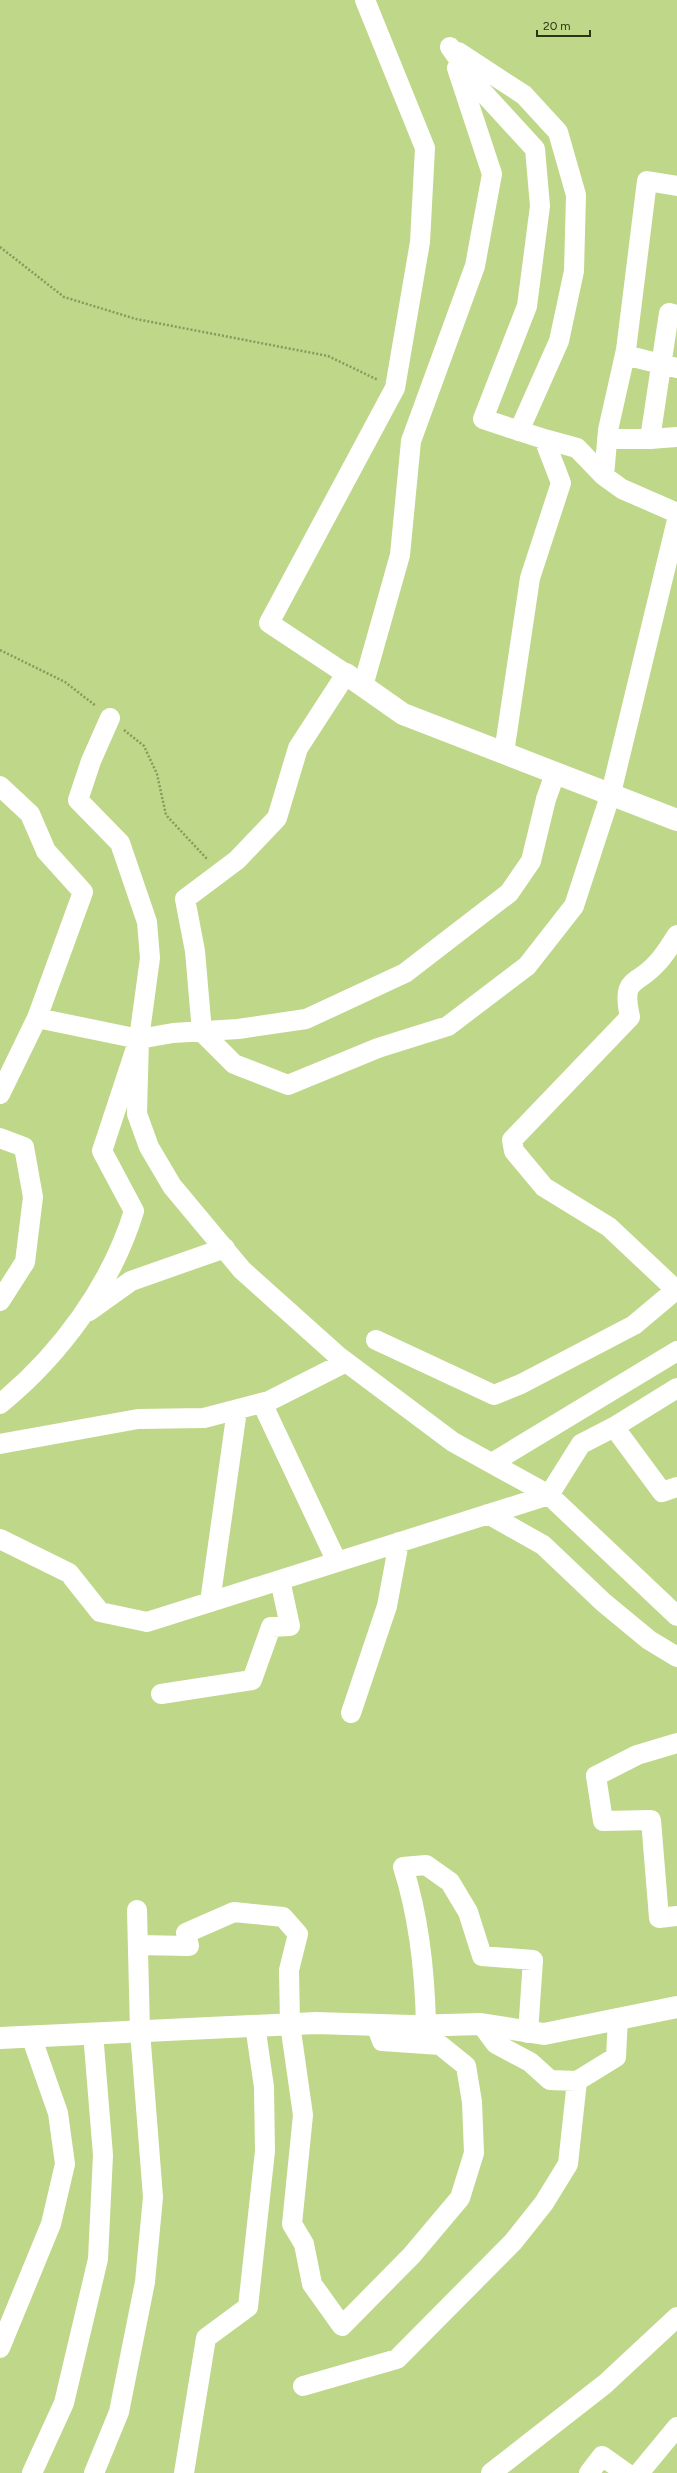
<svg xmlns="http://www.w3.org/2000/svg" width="677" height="2473" font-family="Figtree,sans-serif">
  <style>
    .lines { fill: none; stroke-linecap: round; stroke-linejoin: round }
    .path { stroke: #87995c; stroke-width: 2.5; stroke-dasharray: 2 2; stroke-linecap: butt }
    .street { stroke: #fff; stroke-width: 20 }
    .secondary { stroke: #fff; stroke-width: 22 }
  </style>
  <rect width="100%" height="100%" fill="#bfd788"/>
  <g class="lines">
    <!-- path -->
    <path class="path" d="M0,247L64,297L136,319L328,356L378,380
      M0,650L65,682L96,706
      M124,730L144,746L157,774L166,815L207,859"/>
    <!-- street -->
    <path class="street" d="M365,0L425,148L420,242L395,388L269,623L346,674L298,748L277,818L237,860L185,899L195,951L202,1032L234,1064L288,1085L378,1048L448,1026L527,966L574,906L611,793L677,520
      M450,47L480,89L535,149L540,206L527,306L483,419L544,439L561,483L530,578L504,753
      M458,52L524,95L558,132L576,195L574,271L559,341L519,431
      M677,186L647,181L626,350L608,430L604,476L622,489L677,513
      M625,355L677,368
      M544,439L577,448L604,476
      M607,439H650L677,437
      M650,439L669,313L677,315
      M363,686L400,555L411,441L475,266L492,174L457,68
      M0,786L30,814L46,851L83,892L37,1018L139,1039L137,1114L149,1147L172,1186L242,1270L338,1356L453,1442L549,1495L677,1616
      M677,935C671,944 665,955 657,963C636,987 621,976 630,1017L512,1140L514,1151L544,1187L609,1227L677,1291
      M139,1039L173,1033L238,1029L306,1019L405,973L509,893L531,861L546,799L555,774
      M0,1094L37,1018
      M0,1138L24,1147L33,1197L25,1262L0,1301
      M89,1311L131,1281L225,1248
      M376,1340L494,1395L521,1384L634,1325L677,1289
      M262,1403L337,1562
      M0,1404C60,1355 111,1286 134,1211L102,1151L139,1039L150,958L147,922L120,843L78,800L91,761L110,718
      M614,1427L677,1388
      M0,1444L138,1419L204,1418L269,1401L346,1362
      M492,1463L677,1351
      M488,1514L543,1545L603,1602L649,1640L677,1657
      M0,1539L69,1573L100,1612L147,1622L549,1495L581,1444L614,1427L662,1492L677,1487
      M210,1602L237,1410
      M161,1694L252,1680L271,1627L290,1626L280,1580
      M351,1713L387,1606L399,1542
      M677,1743L637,1755L596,1776L603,1821L651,1820L659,1918L677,1916
      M138,1945L189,1946L186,1933L234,1912L283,1917L298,1934L289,1970L290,2024L303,2115L292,2224L304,2244L312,2284L342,2326L412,2255L460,2198L474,2153L472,2102L466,2066L440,2045L382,2041L376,2025
      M481,2024L496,2044L530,2062L550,2080L577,2081
      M426,2026C425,1973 419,1917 403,1867L426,1865L450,1882L468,1912L482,1956L533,1960L528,2033
      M0,2348L51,2224L65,2164L58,2113L31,2036
      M303,2386L397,2359L513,2242L544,2203L568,2164L577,2081L616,2057L618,2018
      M32,2473L64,2403L98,2259L103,2155L93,2033
      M94,2473L119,2412L145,2282L153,2197L140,2031L137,1910
      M184,2473L206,2338L248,2307L265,2151L264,2087L255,2025
      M491,2473L605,2384L677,2317
      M589,2473L602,2456L626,2473
      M639,2473L677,2427"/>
    <!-- secondary -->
    <path class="secondary" d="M346,674L403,714L677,820
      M0,2038L316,2023L411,2026L481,2024L544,2034L677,2007"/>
  </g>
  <!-- scale -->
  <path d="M537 30v6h53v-6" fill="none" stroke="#2b3413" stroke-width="2"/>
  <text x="543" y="30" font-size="12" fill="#2b3413" stroke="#bfd788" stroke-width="3" paint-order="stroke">20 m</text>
</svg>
